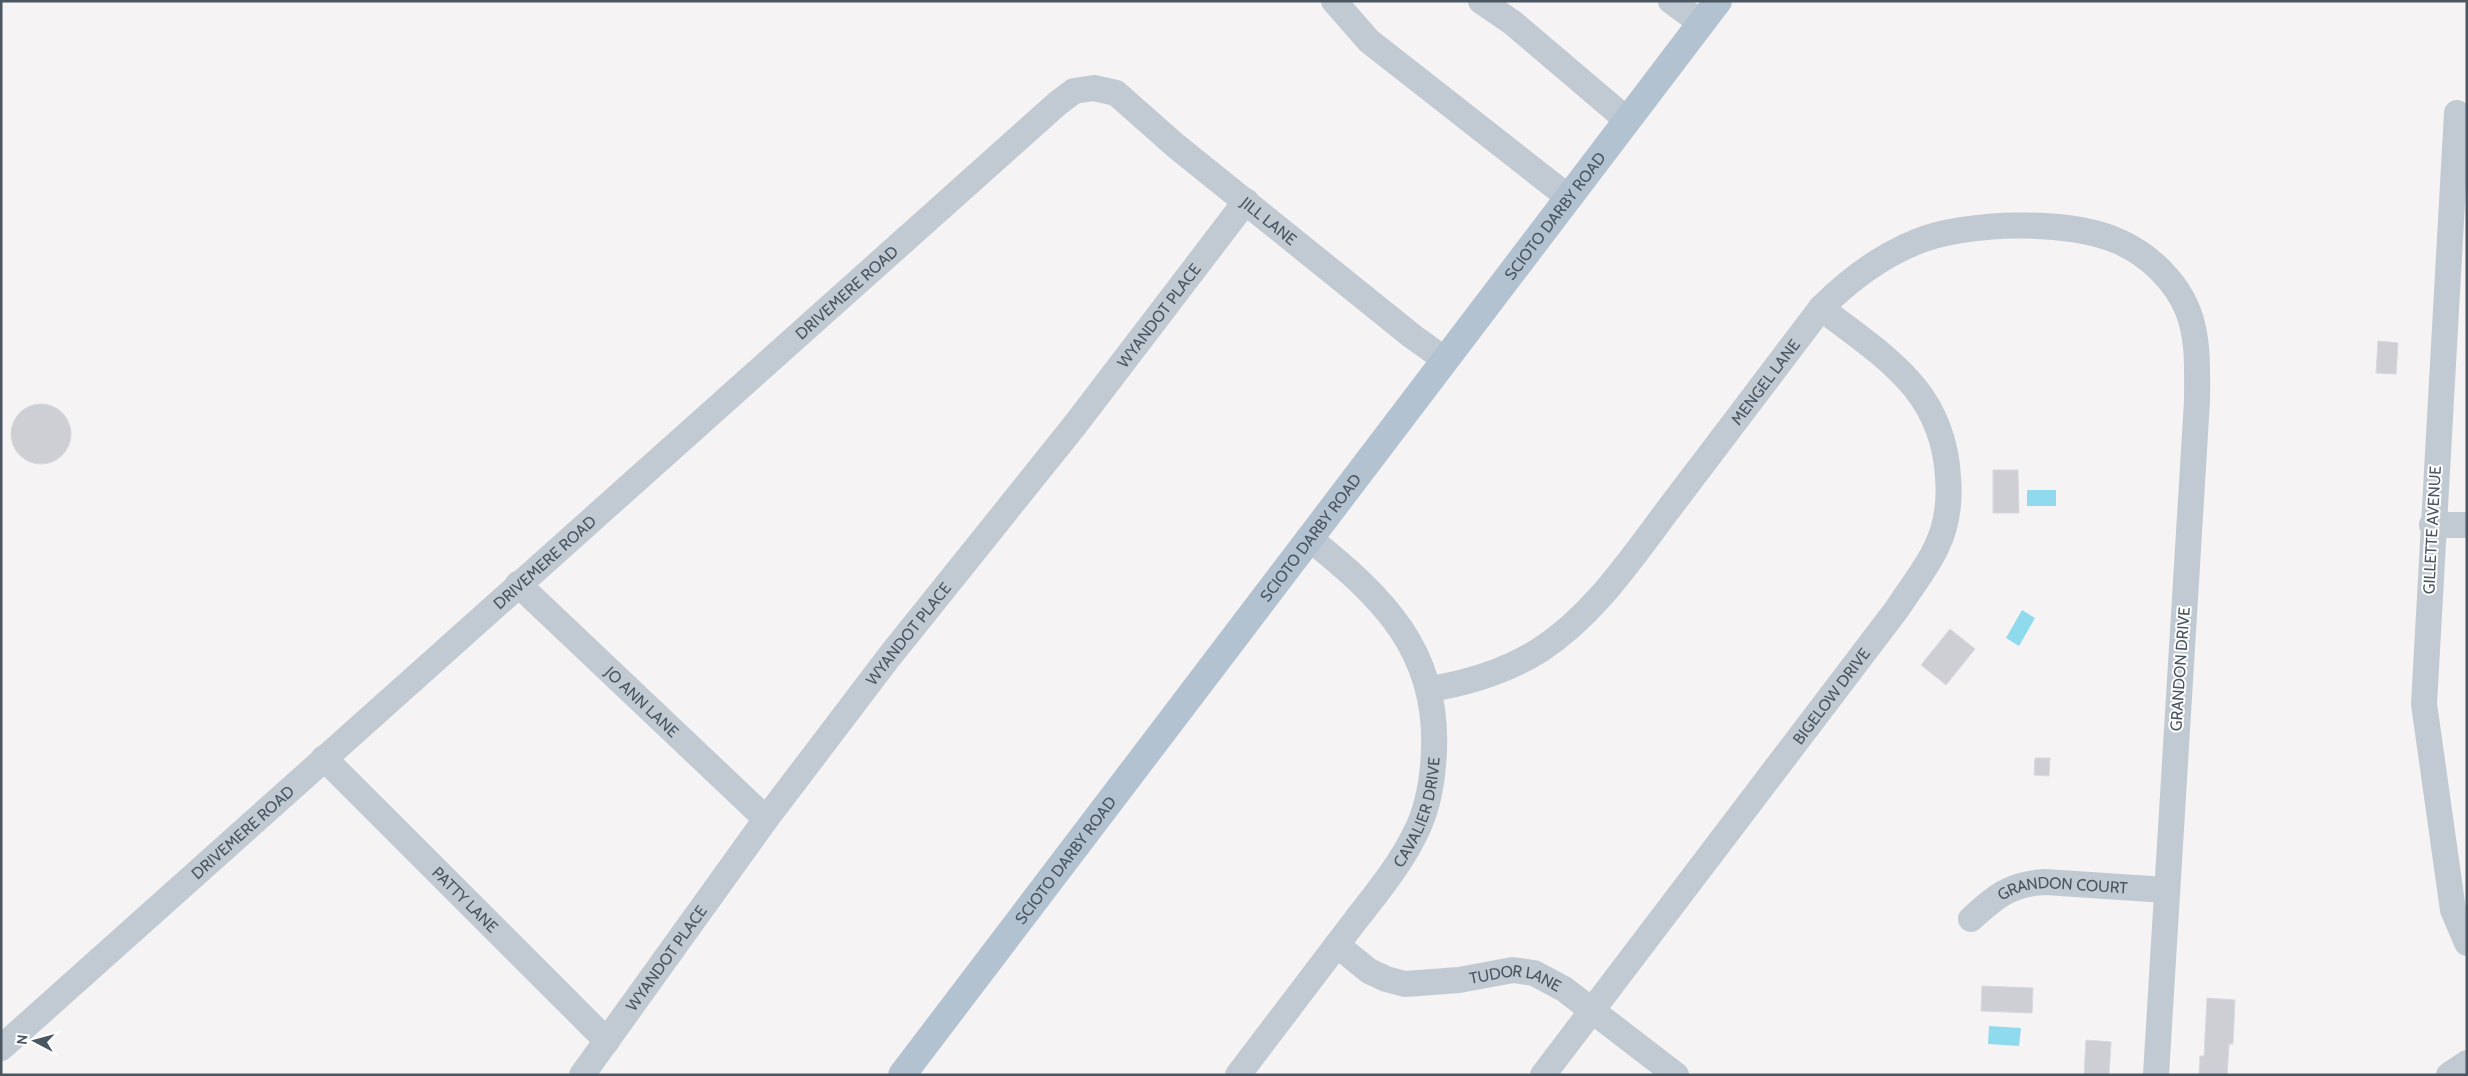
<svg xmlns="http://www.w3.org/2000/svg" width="2468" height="1076" font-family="Cabin,sans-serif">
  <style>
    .water { fill: #90daee }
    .building { fill: #cdcfd5; stroke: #d7d9de }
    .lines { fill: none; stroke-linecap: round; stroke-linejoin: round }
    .minor { stroke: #c1cad2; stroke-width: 26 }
    .major { stroke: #b3c2d1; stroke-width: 28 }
    .labels { text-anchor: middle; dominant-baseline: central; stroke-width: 4; stroke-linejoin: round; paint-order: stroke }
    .street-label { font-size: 16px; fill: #4a5661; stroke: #fff }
  </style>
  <rect width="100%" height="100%" fill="#f5f3f3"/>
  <!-- water -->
  <path class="water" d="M2027,490H2056V506H2027Z
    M2022,610L2035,618L2019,646L2006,638Z
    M1989,1026L2021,1028L2019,1046L1988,1044Z"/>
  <!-- building -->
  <path class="building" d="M2378,341L2398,343L2396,374L2376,373Z
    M11 434a30 30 0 1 1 60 0a30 30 0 1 1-60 0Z
    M1993,470H2018L2019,513H1993Z
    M1950,629L1975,649L1946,685L1921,665Z
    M2035,758H2050L2049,776L2034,775Z
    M1982,986L2033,988L2032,1013L1981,1011Z
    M2207,998L2235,1000L2233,1044H2229L2227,1075H2199L2200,1056H2204Z
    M2086,1040L2111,1042L2109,1075H2084Z"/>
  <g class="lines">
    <!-- minor -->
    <g class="minor">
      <path d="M1334,1L1369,41L1568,197"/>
      <path d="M1481,1L1513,23L1627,120"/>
      <path d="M1671,1L1701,23"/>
      <path d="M2457,113L2424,704L2453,910L2467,943"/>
      <path d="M2432,525H2467"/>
      <path id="s1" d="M518,584L766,819"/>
      <path id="s2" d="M1430,689C1468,683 1507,671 1540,650C1596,614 1634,554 1674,502C1723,437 1772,373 1821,308C1849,280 1879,257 1916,242C1967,221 2070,219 2120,242C2149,255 2176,281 2188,311C2199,340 2197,370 2197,401L2156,1075"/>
      <path id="s3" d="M324,758L607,1041"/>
      <path id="s4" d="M1971,919C1996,896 2010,884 2045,882L2166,890"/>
      <path id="s5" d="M1337,945L1369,971L1386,979L1405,984L1459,980L1513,970L1534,973L1564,989L1676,1075"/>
      <path id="s6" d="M1,1048L1058,103L1074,91L1094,88L1116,93L1176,146L1412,336L1444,359"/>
      <path id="s7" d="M582,1075L766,819L889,657L1075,425L1246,201"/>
      <path id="s8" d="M1238,1075C1277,1023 1316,973 1355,921C1376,894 1400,865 1415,834C1428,809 1433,778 1434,750C1438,651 1383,597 1310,539"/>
      <path id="s9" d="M1543,1075L1897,609C1910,589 1926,569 1936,548C1947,526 1950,501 1948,477C1943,389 1884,357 1821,308"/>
      <path d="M2449,1075L2467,1063"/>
    </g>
    <!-- major -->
    <path class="major" id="s10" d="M902,1075L1718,1"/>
  </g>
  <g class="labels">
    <!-- street labels -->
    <g class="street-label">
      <text stroke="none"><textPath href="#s10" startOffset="1079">SCIOTO DARBY ROAD</textPath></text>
      <text stroke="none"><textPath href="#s6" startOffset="1680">JILL LANE</textPath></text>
      <text stroke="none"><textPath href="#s6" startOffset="1134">DRIVEMERE ROAD</textPath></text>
      <text stroke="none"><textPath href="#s7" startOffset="954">WYANDOT PLACE</textPath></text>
      <text stroke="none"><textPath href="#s2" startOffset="469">MENGEL LANE</textPath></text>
      <text transform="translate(2432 530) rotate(-87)">GILLETTE AVENUE</text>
      <text stroke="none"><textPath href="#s10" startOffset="675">SCIOTO DARBY ROAD</textPath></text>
      <text stroke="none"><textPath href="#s6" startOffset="729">DRIVEMERE ROAD</textPath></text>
      <text stroke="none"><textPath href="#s7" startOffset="549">WYANDOT PLACE</textPath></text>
      <text transform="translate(2180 669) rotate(-86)">GRANDON DRIVE</text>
      <text stroke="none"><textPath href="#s9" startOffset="476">BIGELOW DRIVE</textPath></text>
      <text stroke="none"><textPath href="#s1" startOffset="171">JO ANN LANE</textPath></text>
      <text stroke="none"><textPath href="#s8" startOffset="321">CAVALIER DRIVE</textPath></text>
      <text stroke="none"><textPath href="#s6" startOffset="324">DRIVEMERE ROAD</textPath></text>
      <text stroke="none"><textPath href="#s10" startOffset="270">SCIOTO DARBY ROAD</textPath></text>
      <text stroke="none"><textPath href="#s4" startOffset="102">GRANDON COURT</textPath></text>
      <text stroke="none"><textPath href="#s3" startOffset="200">PATTY LANE</textPath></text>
      <text stroke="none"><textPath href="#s7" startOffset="144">WYANDOT PLACE</textPath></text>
      <text stroke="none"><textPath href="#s5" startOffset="192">TUDOR LANE</textPath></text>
    </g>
  </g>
  <!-- border -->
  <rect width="2468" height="1076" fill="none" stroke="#4a5661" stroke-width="5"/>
  <!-- north arrow -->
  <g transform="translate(35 1041) rotate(276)" stroke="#ffffff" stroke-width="4" paint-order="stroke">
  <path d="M0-4L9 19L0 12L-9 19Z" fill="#4a5661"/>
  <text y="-8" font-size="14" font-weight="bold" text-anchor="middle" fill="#4a5661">N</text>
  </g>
</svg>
